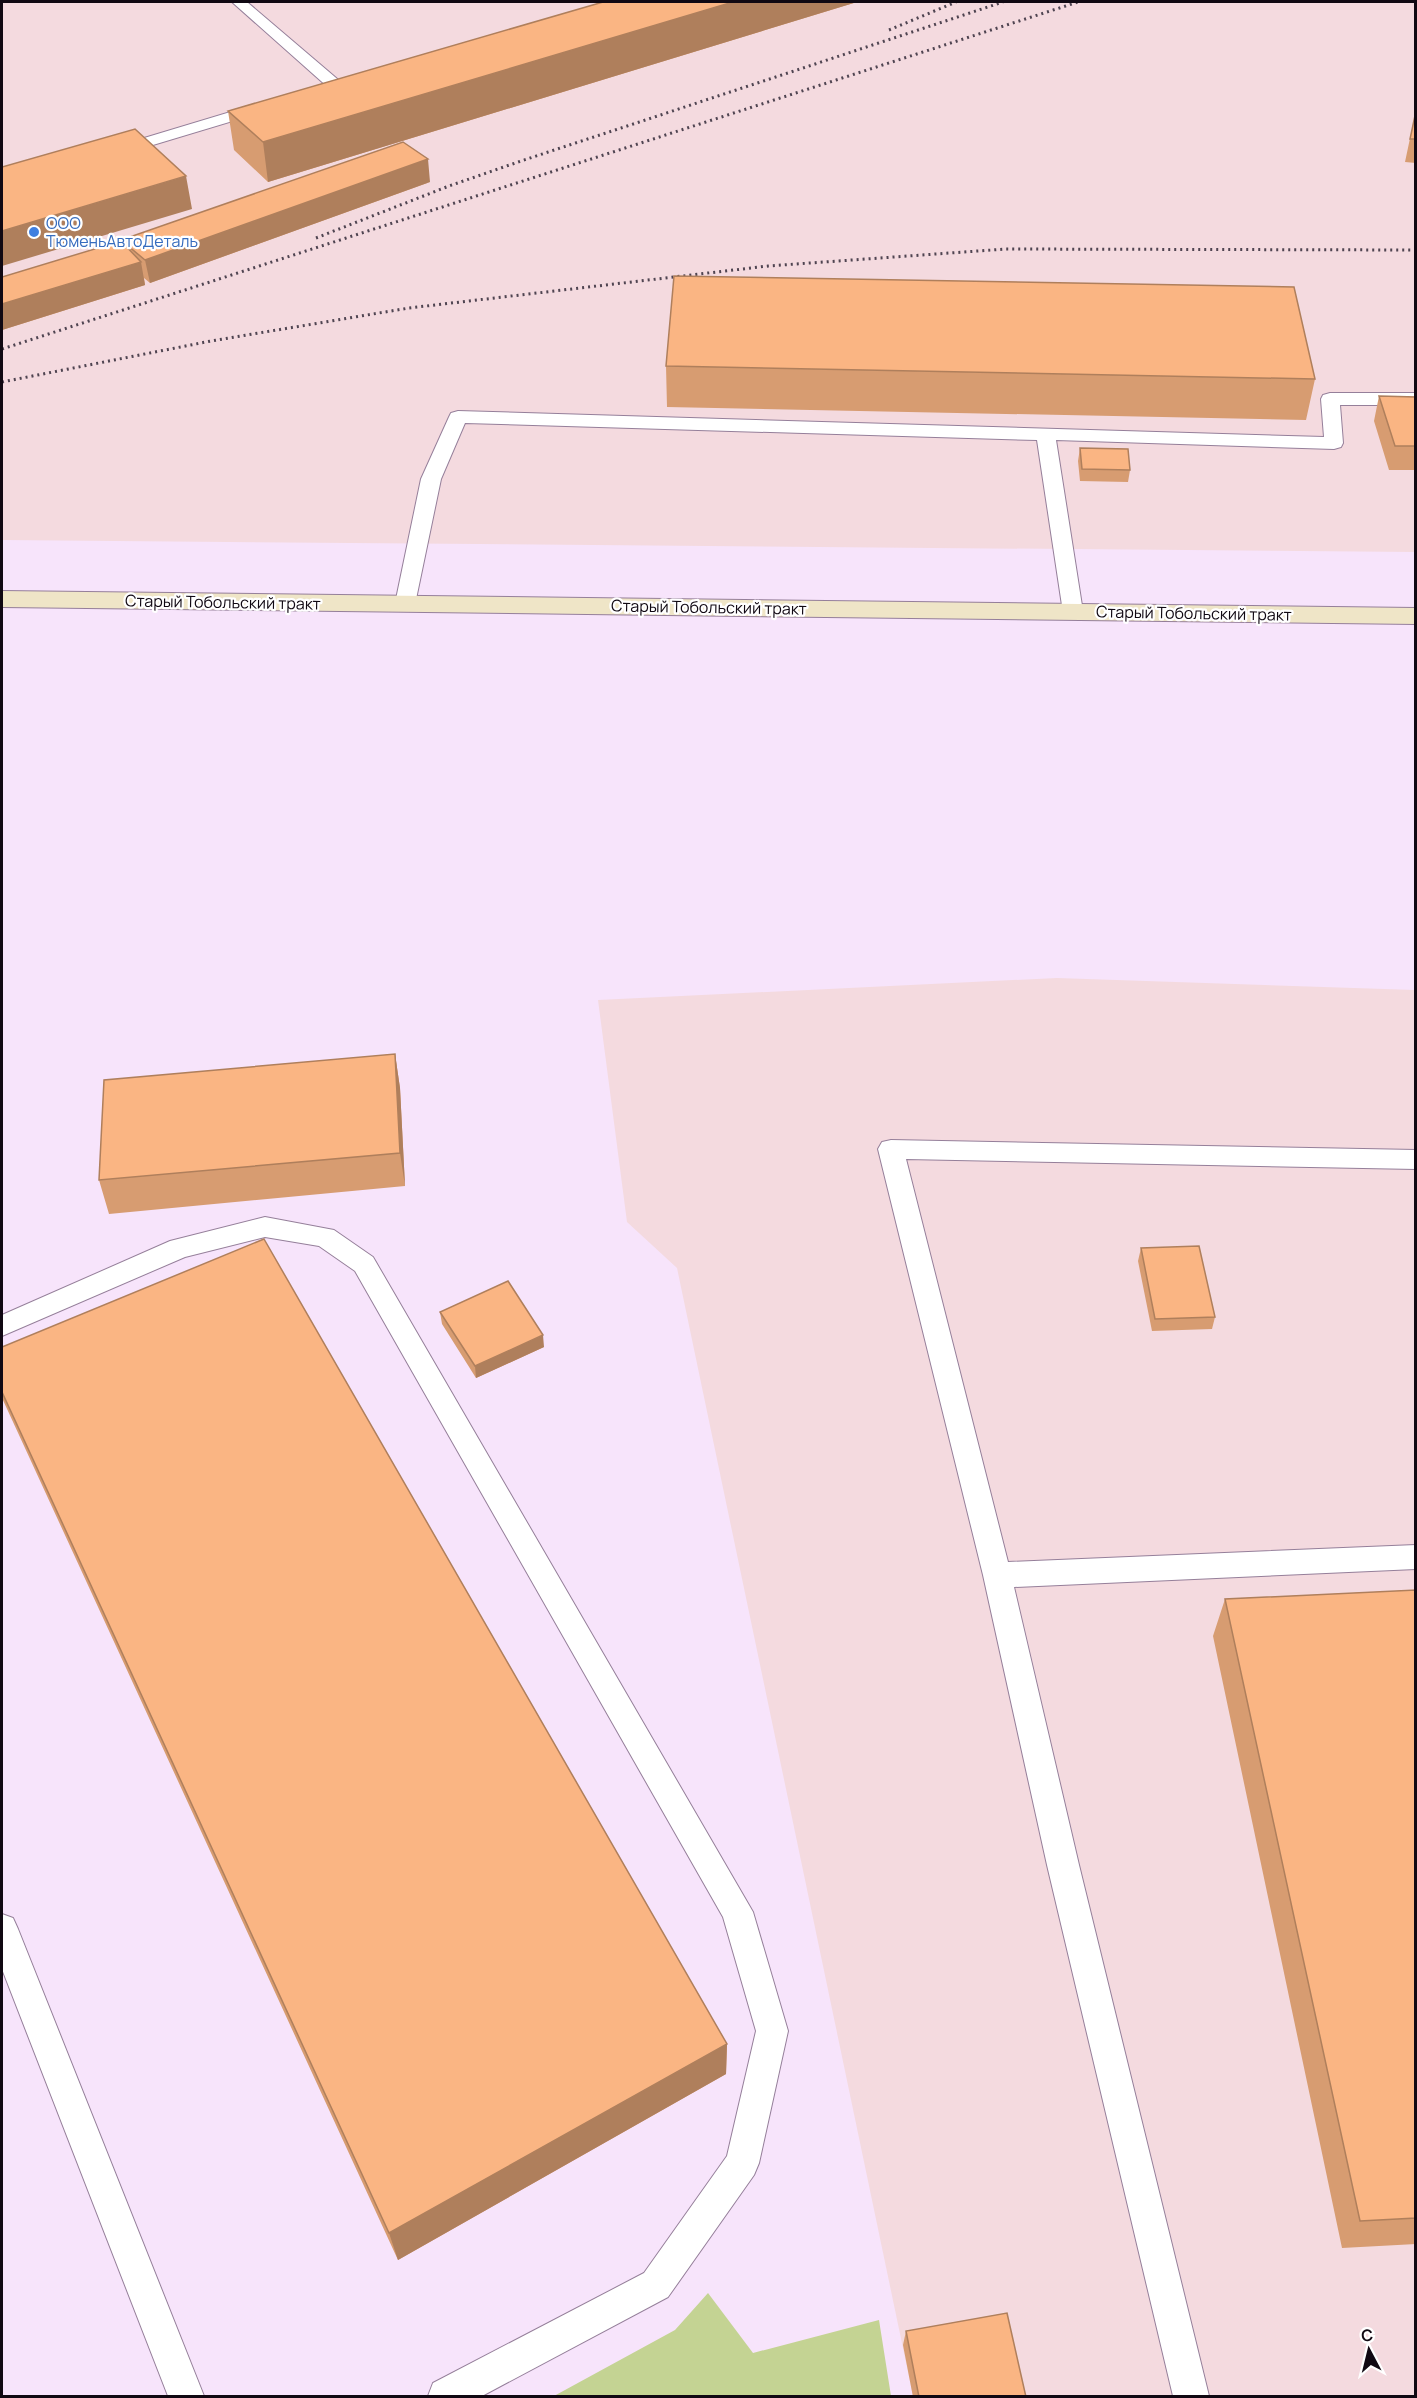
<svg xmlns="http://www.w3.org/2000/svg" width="1417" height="2398" font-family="Manrope,sans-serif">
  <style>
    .industrial { fill: #f4dadf }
    .green { fill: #c4d393 }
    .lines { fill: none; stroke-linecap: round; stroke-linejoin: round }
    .lane-casing { stroke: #957f9a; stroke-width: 2 }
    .secondary-casing { stroke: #957f9a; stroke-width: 2 }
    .lane { fill: #fff; fill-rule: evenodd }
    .secondary { fill: #efe5c7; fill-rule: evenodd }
    .rail { stroke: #4f4451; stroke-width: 3; stroke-dasharray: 2 4; stroke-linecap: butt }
    .wall { fill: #d79c71 }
    .shaded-wall { fill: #af7f5c }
    .building { fill: #fab583; stroke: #af7f5c; stroke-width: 1.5 }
    .shop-dot { fill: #3f7fe0; stroke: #fff; stroke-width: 2 }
    .labels { text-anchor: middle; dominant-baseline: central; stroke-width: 4.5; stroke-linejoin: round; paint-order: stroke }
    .far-shop-label { font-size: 16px; fill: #366cbe; stroke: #fff; text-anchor: start }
    .far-street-label { font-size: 16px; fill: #100812; stroke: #fff }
  </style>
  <rect width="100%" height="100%" fill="#f7e4fb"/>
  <!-- industrial -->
  <path class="industrial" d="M2,2H1415V552L2,540Z
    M1057,978L1415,990V2396H913L677,1268L627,1222L598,1000Z"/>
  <!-- green -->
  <path class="green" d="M708,2293L753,2353L879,2320L891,2396H554L675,2330Z"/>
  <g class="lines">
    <!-- lane casing -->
    <g class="lane-casing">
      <path id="lane" d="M232,2H247L342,83L344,86L342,89H330Z
        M260,103L268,108L266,111L123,154H111L109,151L111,148Z
        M1330,393H1416V405H1340L1343,443L1341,447L1334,449L1056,440L1083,612L1080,616L1073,618L1066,616L1063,612L1037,440L465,423L441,479L415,604L412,608H398L395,604L421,479L449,417L451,413L458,411L1324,437L1321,399L1323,395Z
        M891,1140L1416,1150V1169L906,1159L1008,1562L1416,1545V1569L1014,1587L1079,1865L1209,2396H1173L1047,1865L983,1575L878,1149L882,1142Z
        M265,1217L334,1230L373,1257L753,1912L788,2031L759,2163L754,2175L668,2297L482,2396H428L433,2383L644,2273L727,2156L756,2031L723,1917L355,1271L319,1246L265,1237L185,1257L2,1336V1315L170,1241Z
        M2,1914L13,1918L18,1929L204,2396H168L2,1969Z"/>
    </g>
    <!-- secondary casing -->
    <g class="secondary-casing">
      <path id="secondary" d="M2,591L1416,608V624L2,607Z"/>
    </g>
    <!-- lane -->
    <use href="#lane" class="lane"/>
    <!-- secondary -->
    <use href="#secondary" class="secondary"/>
    <!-- rail -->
    <path class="rail" d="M889,30L956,2
      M316,238L449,186L521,161L1003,2
      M2,349L1078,2
      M2,382L211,341L409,308L768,266L1006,249L1416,250"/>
  </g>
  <!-- wall -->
  <path class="wall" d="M603,2H857L268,182L234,150L228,111Z
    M1416,110V163L1405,162Z
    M430,182L150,283L144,278L145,285L2,330V277L122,242L121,240Z
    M666,366L1315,379L1306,420L667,407Z
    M1379,396L1416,397V470H1389L1374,421Z
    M1080,448L1130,470L1128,482L1080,481L1078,461Z
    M395,1054L400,1088L405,1186L109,1214L99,1180Z
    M1141,1248L1215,1317L1212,1329L1152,1331L1138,1261Z
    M440,1312L544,1347L476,1378L442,1324Z
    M2,1347L727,2044L726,2074L398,2260L2,1398Z
    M1416,1590V2244L1342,2248L1213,1636L1225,1599Z
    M906,2331L1026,2397H913L903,2345Z"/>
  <!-- shaded-wall -->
  <path class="shaded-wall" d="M733,2H857L268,182L263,142Z
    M428,159L430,182L150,283L145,260Z
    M186,176L192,209L2,266V231Z
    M141,262L145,285L2,330V304Z
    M395,1054L400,1088L405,1186L400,1153Z
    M543,1335L544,1347L476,1378L475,1366Z
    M727,2044L726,2074L398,2260L389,2233Z"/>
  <!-- building -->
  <path class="building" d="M603,2H733L263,142L228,111Z
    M1416,111V139H1410Z
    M135,129L186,176L2,231V167Z
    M403,142L428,159L145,260L121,240Z
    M121,241L141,262L2,304V277Z
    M674,276L1294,287L1315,379L666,366Z
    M1379,396L1416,397V446H1395Z
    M1080,448L1128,449L1130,470L1082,469Z
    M395,1054L400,1153L99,1180L104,1080Z
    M264,1239L727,2044L389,2233L2,1392V1347Z
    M1199,1246L1215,1317L1155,1319L1141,1248Z
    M508,1281L543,1335L475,1366L440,1312Z
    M1416,1590V2218L1360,2221L1225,1599Z
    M1007,2313L1026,2397H919L906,2331Z"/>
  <!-- markers -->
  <circle class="shop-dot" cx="34" cy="232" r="6"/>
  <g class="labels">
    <!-- far-shop labels -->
    <g class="far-shop-label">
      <text x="46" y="223">ООО<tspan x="46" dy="18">ТюменьАвтоДеталь</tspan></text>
    </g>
    <!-- far-street labels -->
    <g class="far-street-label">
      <text transform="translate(223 602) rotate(1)">Старый Тобольский тракт</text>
      <text transform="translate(709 607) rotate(1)">Старый Тобольский тракт</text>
      <text transform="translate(1194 613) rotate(1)">Старый Тобольский тракт</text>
    </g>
  </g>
  <!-- border -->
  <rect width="1417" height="2398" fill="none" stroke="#100812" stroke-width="6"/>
  <!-- north arrow -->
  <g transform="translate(1369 2350) rotate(353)" stroke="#ffffff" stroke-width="4.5" paint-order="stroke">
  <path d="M0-4.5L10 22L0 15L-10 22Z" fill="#100812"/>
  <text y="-9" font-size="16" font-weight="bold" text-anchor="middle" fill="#100812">С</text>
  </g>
</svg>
